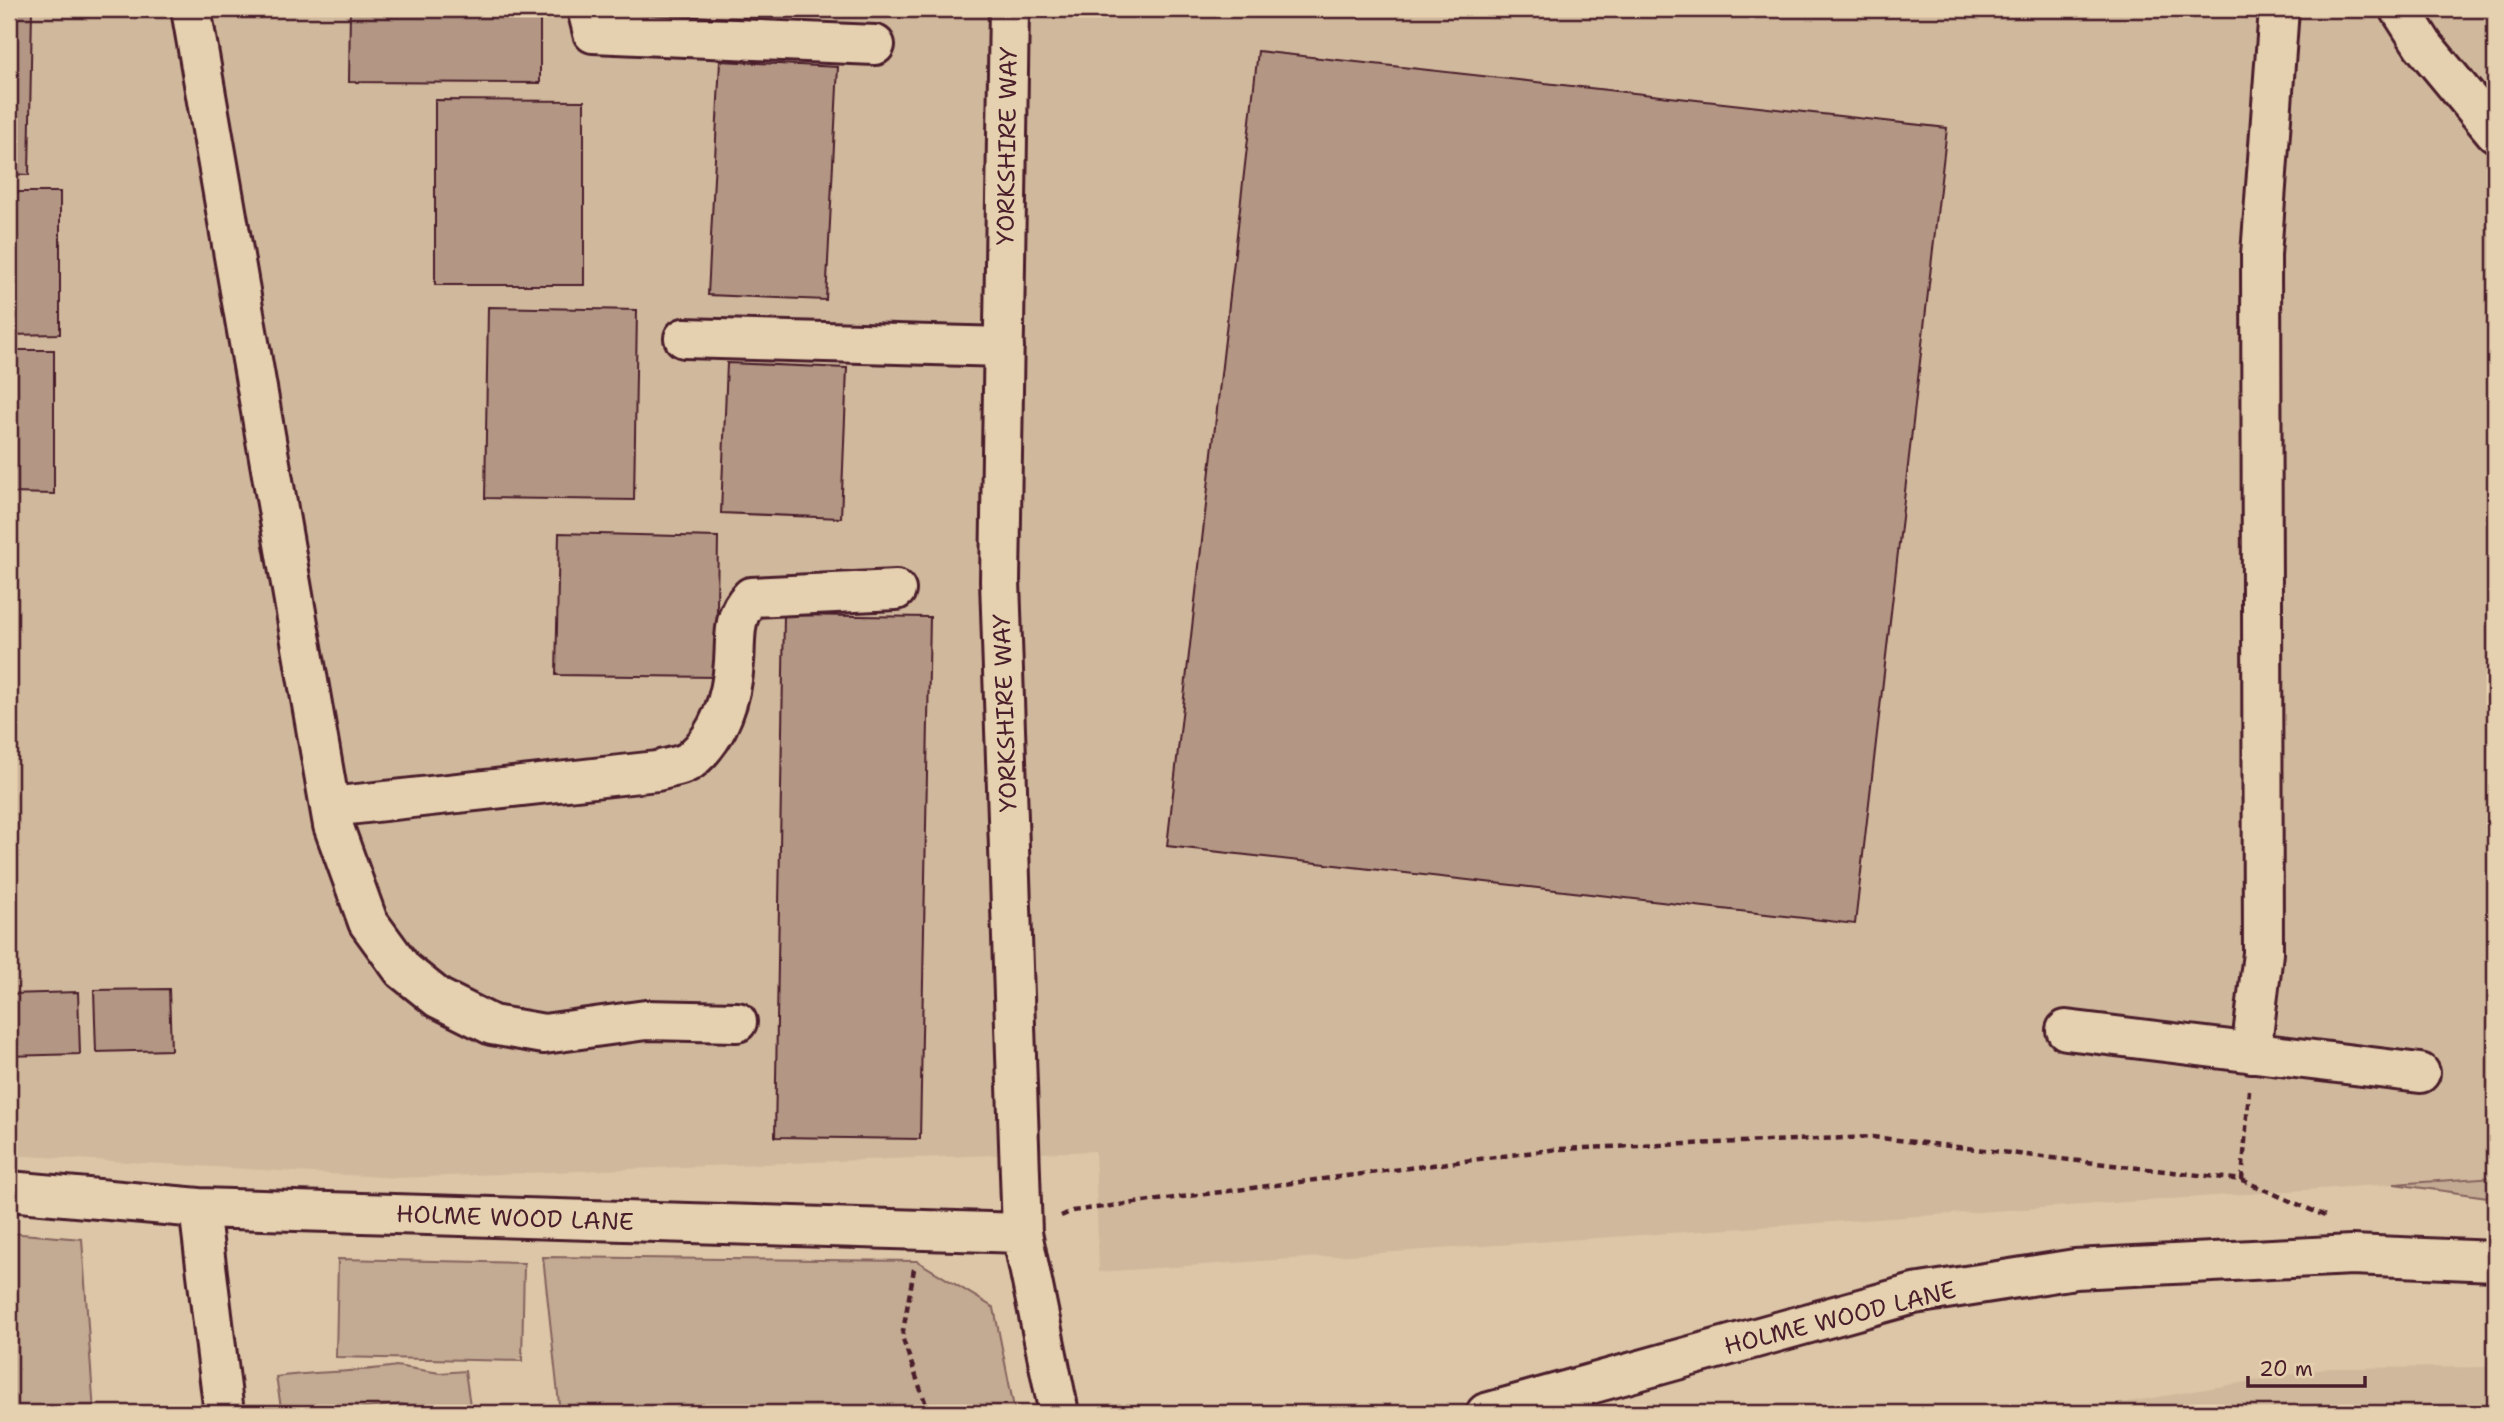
<svg xmlns="http://www.w3.org/2000/svg" width="2504" height="1422" font-family="'Shantell Sans',sans-serif">
  <style>
    .built { fill: #d0b89c }
    .green { fill: #c3aa92; stroke: #86645e; stroke-width: 2 }
    .building { fill: #b39784; stroke: #4a1f2b; stroke-width: 2 }
    .lines { fill: none; stroke-linecap: round; stroke-linejoin: round }
    .minor-casing { stroke: #4a1f2b; stroke-width: 44 }
    .path { stroke: #4a1f2b; stroke-width: 4.5; stroke-dasharray: 7 5; stroke-linecap: butt }
    .minor { stroke: #e5d0af; stroke-width: 38 }
    .labels { text-anchor: middle; dominant-baseline: central; stroke-width: 7; stroke-linejoin: round; paint-order: stroke }
    .street-label { font-size: 24px; fill: #4a1f2b; stroke: #e5d0af }
  </style>
  <rect width="100%" height="100%" fill="#dcc6a7"/>
  <filter id="ink" filterUnits="userSpaceOnUse"><feTurbulence type="fractalNoise" baseFrequency=".0143" numOctaves="2"/><feDisplacementMap in="SourceGraphic" scale="14" xChannelSelector="R" yChannelSelector="G"/><feConvolveMatrix kernelMatrix="1 2 1 2 8 2 1 2 1" color-interpolation-filters="sRGB"/></filter>
  <g filter="url(#ink)">
    <!-- built -->
    <path class="built" d="M9,9H2495V1177L1099,1272L1095,1151L398,1178L9,1155Z
      M2495,1367V1413H2063L2330,1368Z"/>
    <!-- green -->
    <path class="green" d="M2495,1177V1198L2394,1184Z
      M9,1233L82,1239L94,1413H9Z
      M543,1257L917,1261L994,1308L1015,1413H560Z
      M338,1259L524,1263L522,1361L336,1357Z
      M396,1366L440,1373L465,1371L471,1412L439,1413L402,1404L323,1413H282L276,1377C317,1371 354,1373 396,1366Z"/>
    <!-- building -->
    <path class="building" d="M9,9H32L29,175L9,174Z
      M350,9H540V83L349,82Z
      M816,9H915L914,15Z
      M1258,51L1947,128L1855,924L1167,846Z
      M720,61L838,67L826,300L708,295Z
      M435,100L584,101V285H435Z
      M9,192H60V334L9,335Z
      M488,307L637,310L634,500L485,498Z
      M9,350H54V494L9,493Z
      M727,363L847,368L841,518L721,513Z
      M559,533L718,537L716,677L556,675Z
      M784,615L930,617L920,1139L775,1137Z
      M169,989L171,1050L96,1052L94,990Z
      M78,992L80,1054L9,1056V994Z"/>
    <g class="lines">
      <!-- minor casing -->
      <g class="minor-casing">
        <path id="minor" d="M191,9L333,825L368,922L403,970L438,998L492,1025L544,1034L646,1020L737,1022
          M587,9L593,33L875,45
          M1009,9L1000,581L1022,1233L1059,1413
          M2400,9L2423,45L2495,132
          M684,338L1004,347
          M330,807L657,771C667,768 685,766 692,759C720,735 732,697 734,662C736,636 732,616 751,597L896,590
          M2066,1030L2420,1073
          M2251,1053L2263,953L2261,255L2279,9
          M9,1191L199,1208L1022,1233
          M199,1208L224,1413
          M1486,1413L1914,1294L2075,1269L2352,1255L2495,1261"/>
      </g>
      <!-- path -->
      <path class="path" d="M2242,1180L2249,1090
        M1061,1216L1072,1211L1558,1149L1872,1137L2242,1180L2325,1216
        M914,1269L902,1337L929,1413"/>
      <!-- minor -->
      <use href="#minor" class="minor"/>
    </g>
  </g>
  <g class="labels">
    <!-- street labels -->
    <g class="street-label">
      <text transform="translate(1007 146) rotate(-89)">YORKSHIRE WAY</text>
      <text transform="translate(1005 713) rotate(-92)">YORKSHIRE WAY</text>
      <text transform="translate(515 1218) rotate(2)">HOLME WOOD LANE</text>
      <text transform="translate(1840 1318) rotate(-14)">HOLME WOOD LANE</text>
    </g>
  </g>
  <!-- margin -->
  <rect width="2504" height="1422" fill="none" stroke="#e5d0af" stroke-width="35"/>
  <rect x="18" y="18" width="2469" height="1387" fill="none" stroke="#4a1f2b" stroke-width="2.5" filter="url(#ink)"/>
  <!-- scale -->
  <path d="M2248 1376v10h117v-10" fill="none" stroke="#4a1f2b" stroke-width="3.5"/>
  <text x="2259" y="1376" font-size="21" fill="#4a1f2b" stroke="#e5d0af" stroke-width="5" paint-order="stroke">20 m</text>
</svg>
